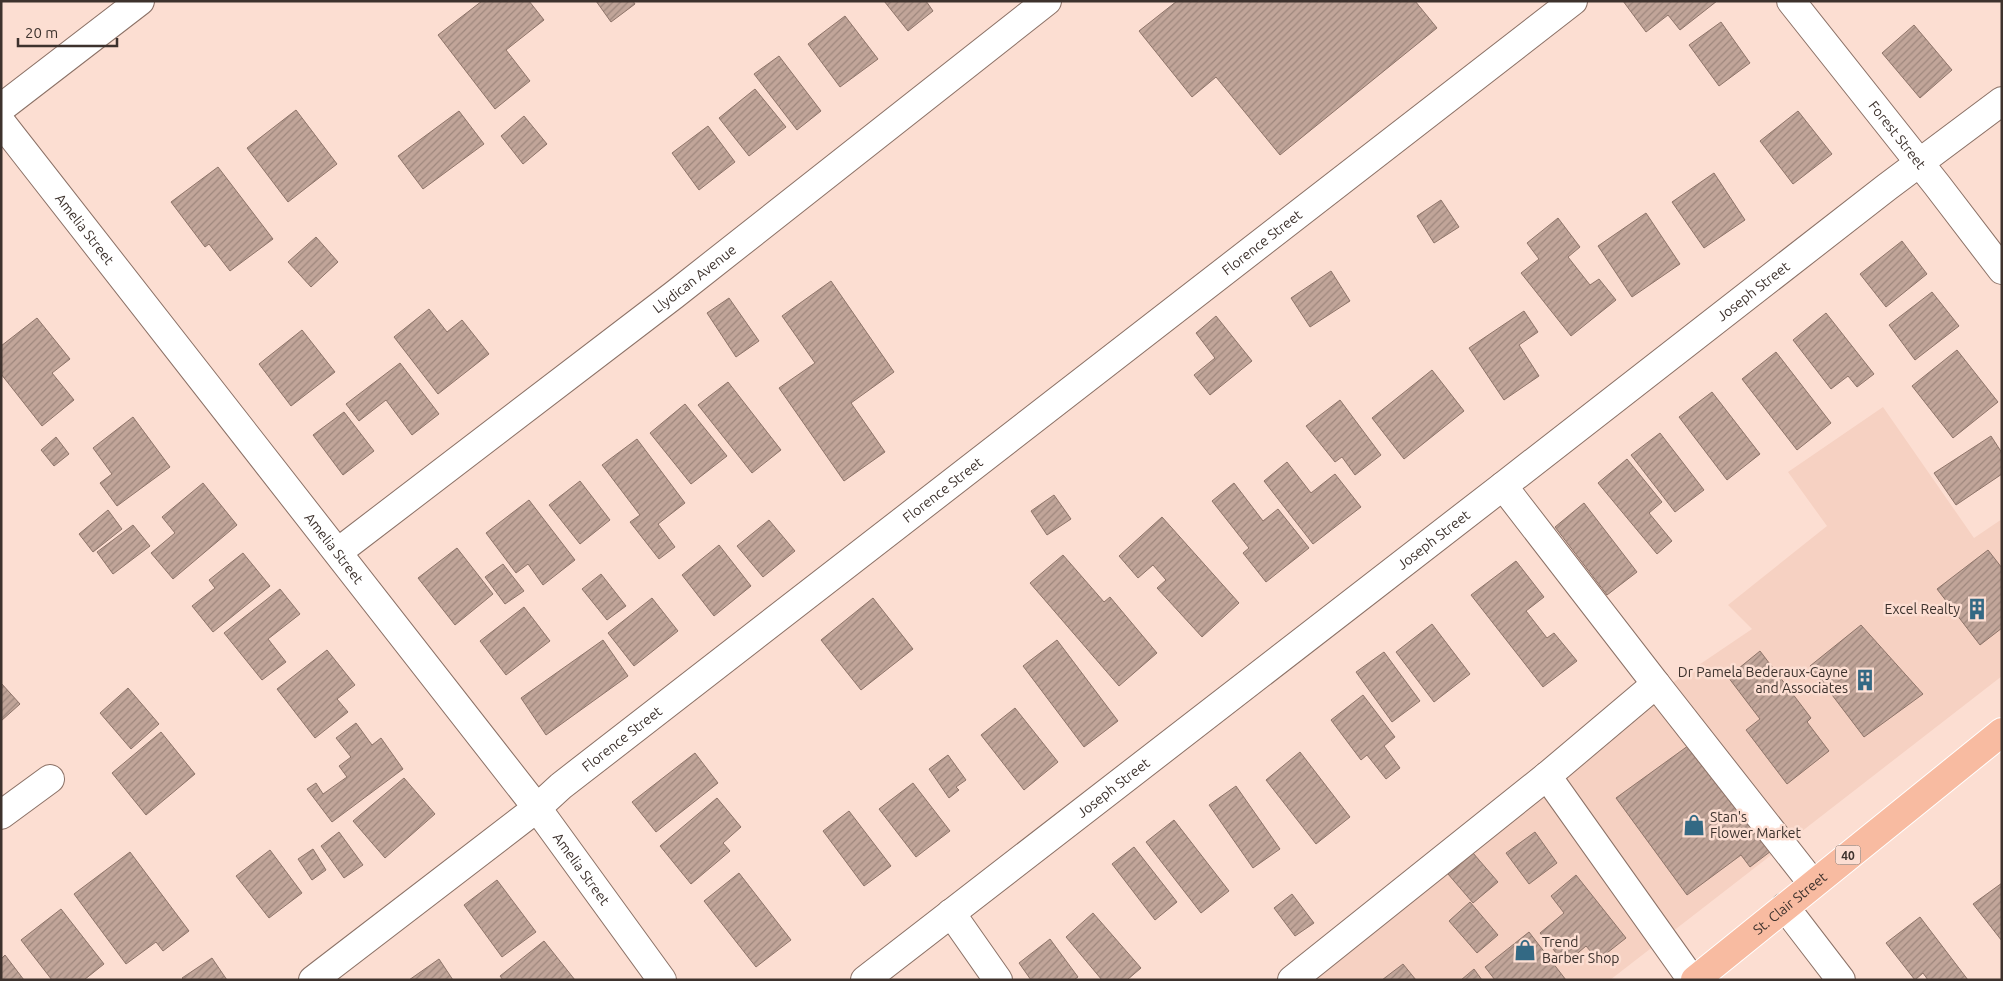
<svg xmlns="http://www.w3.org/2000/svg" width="2003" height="981" font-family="Ubuntu,sans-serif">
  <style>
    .built { fill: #f6d1c2 }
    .building { fill: url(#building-hatch); stroke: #8e7469 }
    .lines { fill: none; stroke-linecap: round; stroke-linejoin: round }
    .minor-casing { stroke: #8b7166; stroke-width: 30 }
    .major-casing { stroke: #fff; stroke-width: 30 }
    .minor { stroke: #fff; stroke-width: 28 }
    .major { stroke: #f8bba1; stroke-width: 28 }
    .labels { text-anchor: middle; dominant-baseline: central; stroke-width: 5; stroke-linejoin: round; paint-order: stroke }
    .shield { fill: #fcded2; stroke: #76665e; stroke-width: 1 }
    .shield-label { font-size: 12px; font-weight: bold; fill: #3d322d }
    .street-label { font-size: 14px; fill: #3d322d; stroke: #fcded2 }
    .poi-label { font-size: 14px; fill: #3d322d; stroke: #fcded2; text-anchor: end }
  </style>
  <defs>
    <pattern id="building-hatch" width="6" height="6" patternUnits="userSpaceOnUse" patternTransform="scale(1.25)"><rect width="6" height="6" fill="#c1a599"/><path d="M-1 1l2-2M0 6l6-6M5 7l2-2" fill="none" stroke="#9e877d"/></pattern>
  </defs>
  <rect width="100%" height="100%" fill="#fcded2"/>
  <!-- built -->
  <path class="built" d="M1883,407L1974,538L2002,519V676L1610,980H1289L1650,698L1752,629L1728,605L1827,526L1788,472Z"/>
  <!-- building -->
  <path class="building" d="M482,1H529L544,20L506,50L530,81L495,109L438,35Z
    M596,1H633L635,4L611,22Z
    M884,1H926L933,11L908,31Z
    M1177,1H1415L1437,28L1280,155L1216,77L1192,97L1139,31Z
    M1623,1H1717L1680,30L1668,15L1646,32Z
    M845,16L878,59L840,87L808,44Z
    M1721,22L1750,63L1719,86L1689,45Z
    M1914,25L1952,70L1920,98L1882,53Z
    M779,56L821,111L797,130L754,74Z
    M755,89L786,127L749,156L719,118Z
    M296,110L337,164L288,202L247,148Z
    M459,111L484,144L423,189L398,156Z
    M1798,111L1832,154L1793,184L1760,141Z
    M524,116L547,144L523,164L501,136Z
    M708,126L735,162L699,190L672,153Z
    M218,167L273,239L230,271L209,244L205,247L171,202Z
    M1714,173L1745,220L1704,248L1672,202Z
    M1441,200L1459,227L1434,243L1417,216Z
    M1646,213L1680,264L1632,297L1598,246Z
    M1558,218L1580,247L1568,257L1590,285L1599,279L1616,300L1571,336L1521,273L1539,259L1527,243Z
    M316,237L338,262L311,287L288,262Z
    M1902,241L1927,274L1886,307L1860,274Z
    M1331,271L1350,301L1310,327L1291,298Z
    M831,281L894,372L851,403L885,452L844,481L779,388L815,363L782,316Z
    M1932,292L1959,326L1915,360L1889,325Z
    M729,298L759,341L736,357L707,313Z
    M429,309L447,332L462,320L489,354L438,394L394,337Z
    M1524,311L1538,332L1519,345L1539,376L1504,400L1469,348Z
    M1826,313L1874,374L1857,387L1848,376L1831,389L1793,340Z
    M1216,316L1252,361L1210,395L1194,375L1215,358L1196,333Z
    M37,318L70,359L52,373L74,400L42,426L1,374V346Z
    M302,330L335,372L291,406L259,364Z
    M1957,350L1998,402L1953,438L1912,386Z
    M1776,352L1831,423L1797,450L1742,379Z
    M400,363L439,414L412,435L386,400L359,421L346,404Z
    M1432,370L1464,411L1404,459L1372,418Z
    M728,382L781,450L752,473L698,405Z
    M1712,392L1760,454L1727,480L1679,417Z
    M1340,400L1381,455L1355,475L1342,457L1335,462L1306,426Z
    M685,404L727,456L691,484L650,433Z
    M344,412L374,451L343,475L313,435Z
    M133,417L170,467L117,506L100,483L112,474L93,448Z
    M1660,433L1704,490L1675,512L1631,455Z
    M1991,436L2002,453V474L1956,505L1934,473Z
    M56,437L69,454L54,466L41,450Z
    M637,439L685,503L658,524L675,547L659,559L630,522L640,515L602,465Z
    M1627,459L1662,502L1649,513L1672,541L1657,554L1598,483Z
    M1287,462L1311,493L1335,474L1361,507L1313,544L1264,481Z
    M580,481L610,520L580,544L549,505Z
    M203,483L237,525L173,579L151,553L175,533L162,517Z
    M1234,483L1263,521L1278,509L1309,548L1266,582L1243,553L1249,548L1212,501Z
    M1054,495L1071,519L1047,535L1031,511Z
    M529,500L575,560L543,585L528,564L516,573L486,533Z
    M1584,503L1637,572L1607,595L1555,527Z
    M108,510L122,529L93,552L79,534Z
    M1162,517L1239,603L1202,637L1157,588L1166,580L1153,565L1138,578L1119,556Z
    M769,520L795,551L763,577L737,546Z
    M133,525L150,546L113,574L97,552Z
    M719,545L751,586L714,616L682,575Z
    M457,548L493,594L455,625L418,578Z
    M1988,550L2002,568V628L1980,645L1937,589Z
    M243,553L270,586L213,632L192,606L215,588L209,580Z
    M1063,555L1104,602L1110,597L1157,653L1119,686L1030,583Z
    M1516,561L1544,597L1526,611L1547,638L1554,633L1577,661L1543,687L1471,595Z
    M503,564L524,591L505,604L485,577Z
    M601,574L626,606L607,620L582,589Z
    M280,589L300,614L268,639L286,662L262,680L224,633Z
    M652,598L678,631L634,666L608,633Z
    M873,598L913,649L861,690L821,640Z
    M524,607L550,641L506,675L480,641Z
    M1432,624L1470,674L1434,702L1396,652Z
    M1861,625L1923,694L1864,737L1810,666Z
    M603,640L628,676L546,735L521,698Z
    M1057,640L1118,721L1084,747L1023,666Z
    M327,650L355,685L337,699L348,712L315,738L277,689Z
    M1760,651L1811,718L1807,722L1829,751L1787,784L1746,730L1760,719L1728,677Z
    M1384,652L1420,701L1392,722L1356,672Z
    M1,683L20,704L1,721Z
    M128,688L159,724L131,749L100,713Z
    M1363,695L1395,737L1384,746L1400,768L1386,779L1367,755L1361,760L1331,720Z
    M1015,708L1058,762L1024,790L981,735Z
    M356,723L372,745L381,738L403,769L332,822L307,789L316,783L323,794L347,777L339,766L351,757L336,738Z
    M161,732L195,774L146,815L112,773Z
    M1692,743L1771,851L1750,867L1741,855L1687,895L1616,798Z
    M1300,752L1350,817L1316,844L1266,780Z
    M695,753L718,783L656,832L632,802Z
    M948,755L966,780L956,787L959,790L949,798L929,769Z
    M404,778L435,814L385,858L353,821Z
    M913,783L950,831L916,857L879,809Z
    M1236,786L1280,849L1253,868L1209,805Z
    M717,798L741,827L723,843L730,851L691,884L660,846Z
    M849,811L891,866L864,886L823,831Z
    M1174,820L1229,891L1201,913L1146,842Z
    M339,832L363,865L344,878L321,846Z
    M1535,832L1557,863L1529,884L1506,853Z
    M1134,847L1177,902L1155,920L1112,864Z
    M313,849L326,870L312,880L298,859Z
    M270,850L302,893L269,918L236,876Z
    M130,852L189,931L163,951L156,942L126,964L74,894Z
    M1473,853L1498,882L1473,903L1448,874Z
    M739,873L791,940L756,967L704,901Z
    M1576,875L1626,938L1598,960L1586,946L1565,964L1540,933L1564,913L1551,896Z
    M497,880L536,932L502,957L464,905Z
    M2002,883V941L1973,904Z
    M1292,894L1314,923L1295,936L1274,908Z
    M1470,902L1498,935L1477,953L1449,921Z
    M61,909L104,964L84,980H52L21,940Z
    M1093,913L1141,968L1127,980H1102L1066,937Z
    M1920,917L1968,980H1928L1923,973L1915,980L1886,943Z
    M1529,932L1566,980H1495L1485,967Z
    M1050,939L1078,977L1074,980H1031L1019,963Z
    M544,941L575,980H503L500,976Z
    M5,955L24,980H1V959Z
    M212,958L227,980H184L182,978Z
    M439,959L453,980H409Z
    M1403,964L1416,980H1382Z
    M1474,969L1482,980H1461Z"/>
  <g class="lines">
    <!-- minor casing -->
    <g class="minor-casing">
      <g id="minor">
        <path id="s1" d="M1791,1L1937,185L2002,270"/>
        <path d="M1,108L140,1"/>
        <path id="s2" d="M1,122L537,808L662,980"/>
        <path d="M1503,486L1656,684"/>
        <path id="s3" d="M338,552L674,295L1047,1"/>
        <path d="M1547,776L1692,980"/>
        <path d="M1,815L50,779"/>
        <path d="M1785,907L1841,980"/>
        <path d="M951,913L998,980"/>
        <path id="s4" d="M313,980L537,808L561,786L1573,1"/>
        <path id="s5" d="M865,980L1503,486L1887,187L2002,101"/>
        <path d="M1292,980L1547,776L1656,684L1813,884"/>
      </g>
    </g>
    <!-- major casing -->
    <g class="major-casing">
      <g id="major">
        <path id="s6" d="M1695,980L2002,732"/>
      </g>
    </g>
    <!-- minor -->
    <use href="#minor" class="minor"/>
    <!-- major -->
    <use href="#major" class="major"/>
  </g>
  <!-- icons -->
  <defs>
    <g id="building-bare" transform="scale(1.725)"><path d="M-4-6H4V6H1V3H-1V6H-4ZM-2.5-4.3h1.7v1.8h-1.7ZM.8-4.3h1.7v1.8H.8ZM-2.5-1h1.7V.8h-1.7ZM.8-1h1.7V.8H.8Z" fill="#336984" stroke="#fcded2" stroke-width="2.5" paint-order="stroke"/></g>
    <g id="shop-bare" transform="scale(1.725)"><path d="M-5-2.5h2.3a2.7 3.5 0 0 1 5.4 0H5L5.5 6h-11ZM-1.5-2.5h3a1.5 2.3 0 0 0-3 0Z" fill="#336984" stroke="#fcded2" stroke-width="2.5" paint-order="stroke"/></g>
  </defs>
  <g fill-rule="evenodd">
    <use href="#building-bare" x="1977" y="609"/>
    <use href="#building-bare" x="1865" y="680"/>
    <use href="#shop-bare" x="1694" y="825"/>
    <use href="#shop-bare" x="1525" y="950"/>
  </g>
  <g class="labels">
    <!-- shield labels -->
    <rect class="shield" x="1835.5" y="845.5" width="25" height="19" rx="4"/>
    <g class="shield-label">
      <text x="1848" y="855">40</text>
    </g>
    <!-- street labels -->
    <g class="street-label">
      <text stroke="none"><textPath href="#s1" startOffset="171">Forest Street</textPath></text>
      <text stroke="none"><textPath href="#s2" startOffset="136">Amelia Street</textPath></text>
      <text stroke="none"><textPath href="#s4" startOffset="1202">Florence Street</textPath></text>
      <text stroke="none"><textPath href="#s3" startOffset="449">Llydican Avenue</textPath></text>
      <text stroke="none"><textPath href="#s5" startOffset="1124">Joseph Street</textPath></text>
      <text stroke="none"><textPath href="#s4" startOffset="798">Florence Street</textPath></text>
      <text stroke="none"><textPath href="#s5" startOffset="719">Joseph Street</textPath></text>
      <text stroke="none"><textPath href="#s2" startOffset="541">Amelia Street</textPath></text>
      <text stroke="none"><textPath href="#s4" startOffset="392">Florence Street</textPath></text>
      <text stroke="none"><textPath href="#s5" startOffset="314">Joseph Street</textPath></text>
      <text stroke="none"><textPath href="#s2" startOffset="946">Amelia Street</textPath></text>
      <text stroke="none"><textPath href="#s6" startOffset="122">St. Clair Street</textPath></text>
    </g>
    <!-- poi labels -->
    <g class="poi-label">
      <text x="1960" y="609">Excel Realty</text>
      <text x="1848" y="672">Dr Pamela Bederaux-Cayne<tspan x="1848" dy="16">and Associates</tspan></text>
      <text x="1710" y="817" text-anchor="start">Stan's<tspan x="1710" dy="16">Flower Market</tspan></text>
      <text x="1542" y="942" text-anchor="start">Trend<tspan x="1542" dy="16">Barber Shop</tspan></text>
    </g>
  </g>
  <!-- border -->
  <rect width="2003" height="981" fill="none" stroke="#3d322d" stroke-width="5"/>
  <!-- scale -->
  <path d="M18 38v8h99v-8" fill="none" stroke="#3d322d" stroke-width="2.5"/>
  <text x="25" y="38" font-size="15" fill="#3d322d" stroke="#fcded2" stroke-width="4" paint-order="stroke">20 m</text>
</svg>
